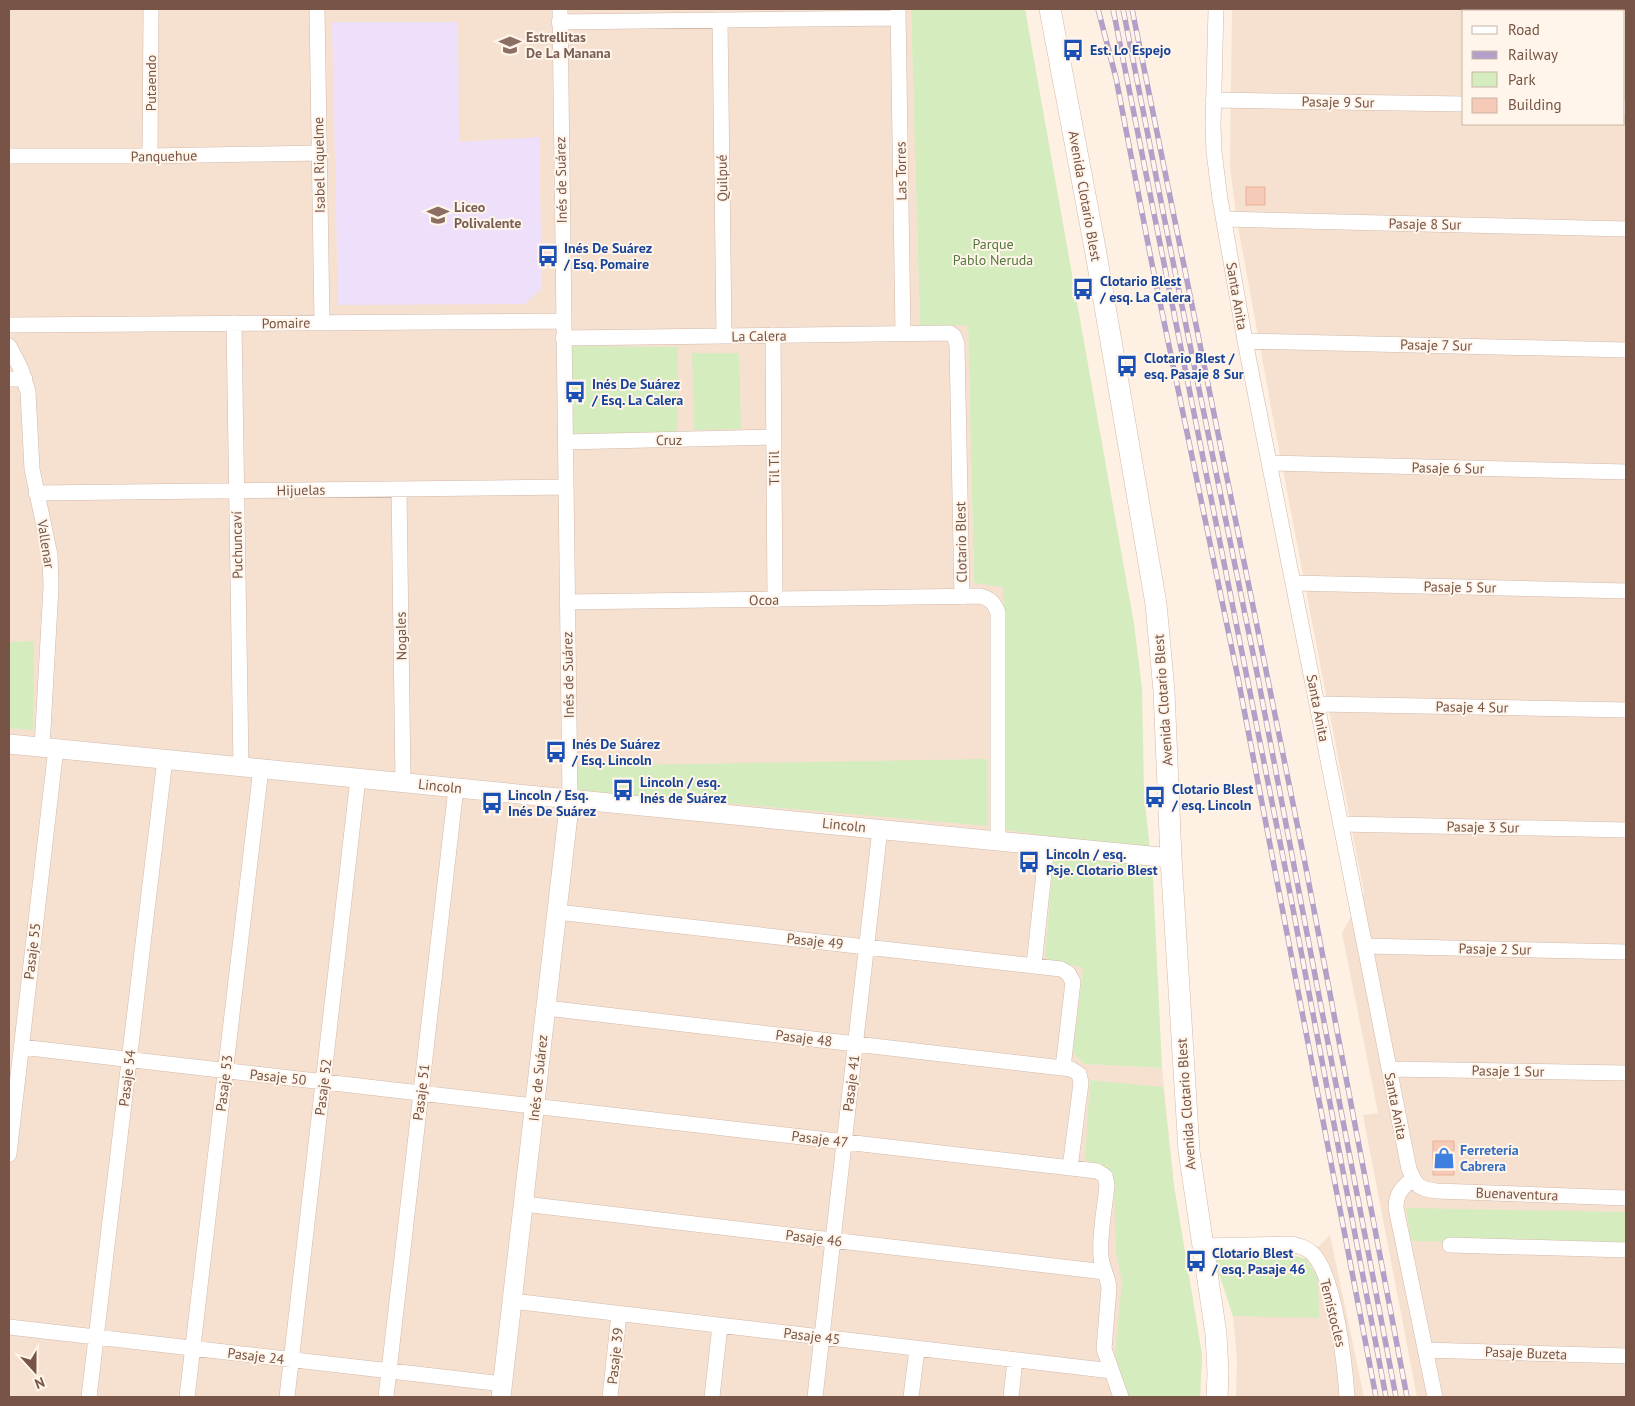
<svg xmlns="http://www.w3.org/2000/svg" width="1635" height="1406" font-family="'PT Sans',sans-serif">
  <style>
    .residential { fill: #f6e1d0; fill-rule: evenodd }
    .education { fill: #eedffa }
    .green { fill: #d5ecbf }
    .building { fill: #f5cbb8; stroke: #e9af97 }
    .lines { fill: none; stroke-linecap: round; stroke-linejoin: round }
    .minor-casing { stroke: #d2b9aa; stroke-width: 16 }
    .tertiary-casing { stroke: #d2b9aa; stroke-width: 20 }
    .secondary-casing { stroke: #d5b8a7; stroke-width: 22 }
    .minor { stroke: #fff; stroke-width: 15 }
    .tertiary { stroke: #fff; stroke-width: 19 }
    .secondary { stroke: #fff; stroke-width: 21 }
    .rail-casing { stroke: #b2a0c8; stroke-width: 5.5 }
    .rail { stroke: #fff5ea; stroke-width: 4; stroke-dasharray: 11; stroke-linecap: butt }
    .labels { text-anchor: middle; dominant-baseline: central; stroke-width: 4; stroke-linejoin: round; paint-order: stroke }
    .education-label { font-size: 14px; font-weight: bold; fill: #785e54; stroke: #fff5ea; text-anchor: start }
    .transit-label { font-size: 14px; font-weight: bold; fill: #164399; stroke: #fff5ea; text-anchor: start }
    .street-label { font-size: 14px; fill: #775446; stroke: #fff5ea }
    .park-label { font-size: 14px; fill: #52783c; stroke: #fff5ea }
    .shop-label { font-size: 14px; font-weight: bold; fill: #366cbe; stroke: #fff5ea; text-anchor: start }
  </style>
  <rect width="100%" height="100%" fill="#fef0e2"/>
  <!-- residential -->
  <path class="residential" d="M9,9H911L920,327L968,324L974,583L1003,586L1006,830L1055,836L1045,958L1083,968L1073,1053L1084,1064L1162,1068L1174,1186L1202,1355L1200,1397H9Z
    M1232,9H1626V1397H1417L1363,1115L1378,1113L1342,933L1364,893L1273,418L1236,215L1230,167ZM1464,11H1624V124H1464Z
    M1330,1235L1364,1397H1236L1237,1360L1233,1316L1213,1255L1288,1254L1306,1259Z"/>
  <!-- education -->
  <path class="education" d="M332,22H458L459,142L539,137L542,288L525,304L338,305Z"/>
  <!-- green -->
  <path class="green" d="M911,9H1025L1134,624L1142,688L1144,793L1153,879L1162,1068L1084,1064L1073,1053L1083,968L1045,958L1055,837L1006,830L1003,587L974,583L968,325L920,327Z
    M571,346L678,347L677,434L570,433Z
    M692,353H739L741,429L694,430Z
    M34,641L33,730L9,728V642Z
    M987,759L988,826L577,790V766Z
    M1090,1080L1163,1087L1174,1186L1202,1355L1200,1397H1128L1115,1354L1122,1281L1116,1252L1114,1178L1108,1170L1085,1160Z
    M1406,1208L1626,1212V1244L1411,1241Z
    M1288,1254L1306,1259L1318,1278L1319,1318L1233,1316L1213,1255Z"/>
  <!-- building -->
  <path class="building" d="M1246,187H1265V205H1246Z
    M1433,1141H1454V1175H1433Z"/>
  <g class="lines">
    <!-- minor casing -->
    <g class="minor-casing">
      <path id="minor" d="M317,9L322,322
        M560,9L570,798
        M898,9L903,333
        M1216,9L1213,126L1214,152L1220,199L1245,341L1409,1169C1416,1186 1419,1189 1437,1191L1626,1198
        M720,20L724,336
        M559,22L898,18
        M1213,100L1464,104
        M1624,107H1626
        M9,156H150L319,153
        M150,156L151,9
        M1224,219L1626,229
        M234,323L241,766
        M9,325L563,321
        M773,335L775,600
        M563,338L950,333L954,336L957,344L962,597
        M1245,341L1626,350
        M9,346L21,369L28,392L32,469L50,555L51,587L42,747
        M9,379H25
        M565,442L773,437
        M1270,463L1626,472
        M399,489L403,782
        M36,493L566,487
        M1293,583L1626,591
        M567,602L980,596C990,598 995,603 998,613V841
        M1318,704L1626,710
        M1341,824L1626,830
        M557,912L1061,969L1068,973L1073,982L1063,1068
        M1365,946L1626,952
        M1034,965L1047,845
        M546,1008L1071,1069L1079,1074L1081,1083L1070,1168
        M21,1047L1097,1171L1105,1176L1107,1185C1105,1207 1099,1235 1101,1257C1102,1268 1108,1277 1109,1288L1104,1349L1121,1397
        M1389,1069L1626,1073
        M9,1154L56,748
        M1413,1179C1402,1187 1396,1194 1396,1208L1435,1397
        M524,1204L1105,1272
        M1450,1245L1626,1250
        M1203,1246L1292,1244C1300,1246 1307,1248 1313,1254C1335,1277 1345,1365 1347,1397
        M512,1301L1112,1371
        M9,1327L503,1384
        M1425,1350L1626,1356
        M89,1397L165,759
        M187,1397L261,768
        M287,1397L358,778
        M386,1397L456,788
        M610,1397L619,1314
        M712,1397L720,1326
        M815,1397L880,829
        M911,1397L917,1349
        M1011,1397L1015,1360"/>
    </g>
    <!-- tertiary casing -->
    <g class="tertiary-casing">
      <path id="tertiary" d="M9,744L1171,858
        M501,1397L570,798"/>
    </g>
    <!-- secondary casing -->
    <g class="secondary-casing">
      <path id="secondary" d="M1050,9L1095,248L1156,604L1164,691L1171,858L1189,1151L1216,1334L1218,1373L1217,1397"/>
    </g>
    <!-- minor -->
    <use href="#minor" class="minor"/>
    <!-- tertiary -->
    <use href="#tertiary" class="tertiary"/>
    <!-- secondary -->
    <use href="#secondary" class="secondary"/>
    <!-- rail casing -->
    <g class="rail-casing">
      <path id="rail" d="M1098,9L1116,78L1151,259L1238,678L1376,1397
        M1113,9L1285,867L1386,1397
        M1123,9L1171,252L1257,673L1396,1397
        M1132,9L1305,863L1407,1397"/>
    </g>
    <!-- rail -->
    <use href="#rail" class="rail"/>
  </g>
  <!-- icons -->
  <defs>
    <g id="school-bare" transform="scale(1.725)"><path d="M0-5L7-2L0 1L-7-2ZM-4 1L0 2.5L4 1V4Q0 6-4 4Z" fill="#8d6e63" stroke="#fff5ea" stroke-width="2.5" paint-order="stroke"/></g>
    <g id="bus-bare" transform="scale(1.725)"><path d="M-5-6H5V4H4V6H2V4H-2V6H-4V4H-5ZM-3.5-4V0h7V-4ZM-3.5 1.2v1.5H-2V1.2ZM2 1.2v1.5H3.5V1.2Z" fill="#1a4fb4" stroke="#fff5ea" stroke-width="2.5" paint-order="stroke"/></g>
    <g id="shop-bare" transform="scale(1.725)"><path d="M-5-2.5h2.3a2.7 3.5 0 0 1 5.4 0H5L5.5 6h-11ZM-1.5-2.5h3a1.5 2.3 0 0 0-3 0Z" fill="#3f7fe0" stroke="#fff5ea" stroke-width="2.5" paint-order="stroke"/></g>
  </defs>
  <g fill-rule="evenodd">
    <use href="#school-bare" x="510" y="45"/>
    <use href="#bus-bare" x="1073" y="50"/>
    <use href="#school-bare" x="438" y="215"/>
    <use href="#bus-bare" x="548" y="256"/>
    <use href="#bus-bare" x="1083" y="289"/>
    <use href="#bus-bare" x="1127" y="366"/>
    <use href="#bus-bare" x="575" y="392"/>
    <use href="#bus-bare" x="556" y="752"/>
    <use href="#bus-bare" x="623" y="790"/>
    <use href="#bus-bare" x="1155" y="797"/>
    <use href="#bus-bare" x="492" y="803"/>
    <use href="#bus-bare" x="1029" y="862"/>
    <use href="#shop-bare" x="1444" y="1158"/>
    <use href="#bus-bare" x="1196" y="1261"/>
  </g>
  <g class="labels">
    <!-- education labels -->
    <g class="education-label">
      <text x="526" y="37">Estrellitas<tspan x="526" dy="16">De La Manana</tspan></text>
      <text x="454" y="207">Liceo<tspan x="454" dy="16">Polivalente</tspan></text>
    </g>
    <!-- transit labels -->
    <g class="transit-label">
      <text x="1090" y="50">Est. Lo Espejo</text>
      <text x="564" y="248">Inés De Suárez<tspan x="564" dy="16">/ Esq. Pomaire</tspan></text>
      <text x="1100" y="281">Clotario Blest<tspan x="1100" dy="16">/ esq. La Calera</tspan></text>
      <text x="1144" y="358">Clotario Blest /<tspan x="1144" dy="16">esq. Pasaje 8 Sur</tspan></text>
      <text x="592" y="384">Inés De Suárez<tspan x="592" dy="16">/ Esq. La Calera</tspan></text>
      <text x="572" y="744">Inés De Suárez<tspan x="572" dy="16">/ Esq. Lincoln</tspan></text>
      <text x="640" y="782">Lincoln / esq.<tspan x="640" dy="16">Inés de Suárez</tspan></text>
      <text x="1172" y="789">Clotario Blest<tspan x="1172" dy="16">/ esq. Lincoln</tspan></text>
      <text x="508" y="795">Lincoln / Esq.<tspan x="508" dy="16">Inés De Suárez</tspan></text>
      <text x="1046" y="854">Lincoln / esq.<tspan x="1046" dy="16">Psje. Clotario Blest</tspan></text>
      <text x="1212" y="1253">Clotario Blest<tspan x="1212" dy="16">/ esq. Pasaje 46</tspan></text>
    </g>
    <!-- street labels -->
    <g class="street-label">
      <text transform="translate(151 83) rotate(-90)">Putaendo</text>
      <text transform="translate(1338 102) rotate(1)">Pasaje 9 Sur</text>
      <text transform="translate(164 156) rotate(-1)">Panquehue</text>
      <text transform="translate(319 165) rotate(-91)">Isabel Riquelme</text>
      <text transform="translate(901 171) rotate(-91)">Las Torres</text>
      <text transform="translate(722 178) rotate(-91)">Quilpué</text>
      <text transform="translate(561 180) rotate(-91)">Inés de Suárez</text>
      <text transform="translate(1085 196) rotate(80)">Avenida Clotario Blest</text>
      <text transform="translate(1425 224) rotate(1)">Pasaje 8 Sur</text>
      <text transform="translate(1237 296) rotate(80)">Santa Anita</text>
      <text transform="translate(286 323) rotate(-1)">Pomaire</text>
      <text transform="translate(759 336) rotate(-1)">La Calera</text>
      <text transform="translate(1436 345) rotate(1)">Pasaje 7 Sur</text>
      <text transform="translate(669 440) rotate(-1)">Cruz</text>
      <text transform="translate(774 468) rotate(-91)">Til Til</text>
      <text transform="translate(1448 468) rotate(1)">Pasaje 6 Sur</text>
      <text transform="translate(301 490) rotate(-1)">Hijuelas</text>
      <text transform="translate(961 542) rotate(-91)">Clotario Blest</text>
      <text transform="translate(46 544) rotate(81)">Vallenar</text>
      <text transform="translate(237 545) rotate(-91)">Puchuncaví</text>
      <text transform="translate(1460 587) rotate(1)">Pasaje 5 Sur</text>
      <text transform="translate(764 600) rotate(-1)">Ocoa</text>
      <text transform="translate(401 636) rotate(-91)">Nogales</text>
      <text transform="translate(568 675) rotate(-91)">Inés de Suárez</text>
      <text transform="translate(1163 700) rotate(-94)">Avenida Clotario Blest</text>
      <text transform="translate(1472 707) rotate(1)">Pasaje 4 Sur</text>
      <text transform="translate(1318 708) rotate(79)">Santa Anita</text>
      <text transform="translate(440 786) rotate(6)">Lincoln</text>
      <text transform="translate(844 825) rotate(6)">Lincoln</text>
      <text transform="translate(1483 827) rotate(1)">Pasaje 3 Sur</text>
      <text transform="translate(815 941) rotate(6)">Pasaje 49</text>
      <text transform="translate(1495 949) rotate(1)">Pasaje 2 Sur</text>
      <text transform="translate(32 951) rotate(-83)">Pasaje 55</text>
      <text transform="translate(804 1038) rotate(7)">Pasaje 48</text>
      <text transform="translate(1508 1071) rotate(1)">Pasaje 1 Sur</text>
      <text transform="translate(278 1077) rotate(6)">Pasaje 50</text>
      <text transform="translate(127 1078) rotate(-83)">Pasaje 54</text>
      <text transform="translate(538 1078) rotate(-84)">Inés de Suárez</text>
      <text transform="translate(224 1083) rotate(-83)">Pasaje 53</text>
      <text transform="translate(851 1083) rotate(-83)">Pasaje 41</text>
      <text transform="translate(323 1087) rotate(-83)">Pasaje 52</text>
      <text transform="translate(421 1092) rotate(-83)">Pasaje 51</text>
      <text transform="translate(1186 1104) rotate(-94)">Avenida Clotario Blest</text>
      <text transform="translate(1396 1106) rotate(79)">Santa Anita</text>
      <text transform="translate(820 1139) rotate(7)">Pasaje 47</text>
      <text transform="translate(1517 1194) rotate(2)">Buenaventura</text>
      <text transform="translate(814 1238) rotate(7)">Pasaje 46</text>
      <text transform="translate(1333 1313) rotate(76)">Temístocles</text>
      <text transform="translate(812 1336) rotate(7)">Pasaje 45</text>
      <text transform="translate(1526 1353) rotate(2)">Pasaje Buzeta</text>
      <text transform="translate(256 1356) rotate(7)">Pasaje 24</text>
      <text transform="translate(615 1356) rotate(-84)">Pasaje 39</text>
    </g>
    <!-- park labels -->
    <g class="park-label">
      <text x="993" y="244">Parque<tspan x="993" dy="16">Pablo Neruda</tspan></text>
    </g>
    <!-- shop labels -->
    <g class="shop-label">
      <text x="1460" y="1150">Ferretería<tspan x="1460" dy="16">Cabrera</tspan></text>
    </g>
  </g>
  <!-- border -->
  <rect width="1635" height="1406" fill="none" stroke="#775446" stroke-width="20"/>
  <!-- legend -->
  <rect x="1462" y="10" width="162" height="115" fill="#fff5ea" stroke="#c9b5a8"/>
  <rect x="1472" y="26" width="25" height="8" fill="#ffffff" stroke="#c9b5a8"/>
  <text x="1508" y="35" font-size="15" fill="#775446">Road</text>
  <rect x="1472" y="51" width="25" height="8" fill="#b2a0c8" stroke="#c9b5a8"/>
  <text x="1508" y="60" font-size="15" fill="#775446">Railway</text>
  <rect x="1472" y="72" width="25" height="15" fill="#d5ecbf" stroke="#c9b5a8"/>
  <text x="1508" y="85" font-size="15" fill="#775446">Park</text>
  <rect x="1472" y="98" width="25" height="15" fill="#f5cbb8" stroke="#c9b5a8"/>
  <text x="1508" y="110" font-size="15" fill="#775446">Building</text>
  <!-- north arrow -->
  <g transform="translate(35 1371) rotate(159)" stroke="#fff5ea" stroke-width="4" paint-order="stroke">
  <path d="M0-4L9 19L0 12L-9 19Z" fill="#775446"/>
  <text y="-8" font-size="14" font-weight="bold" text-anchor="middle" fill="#775446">N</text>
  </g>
</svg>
